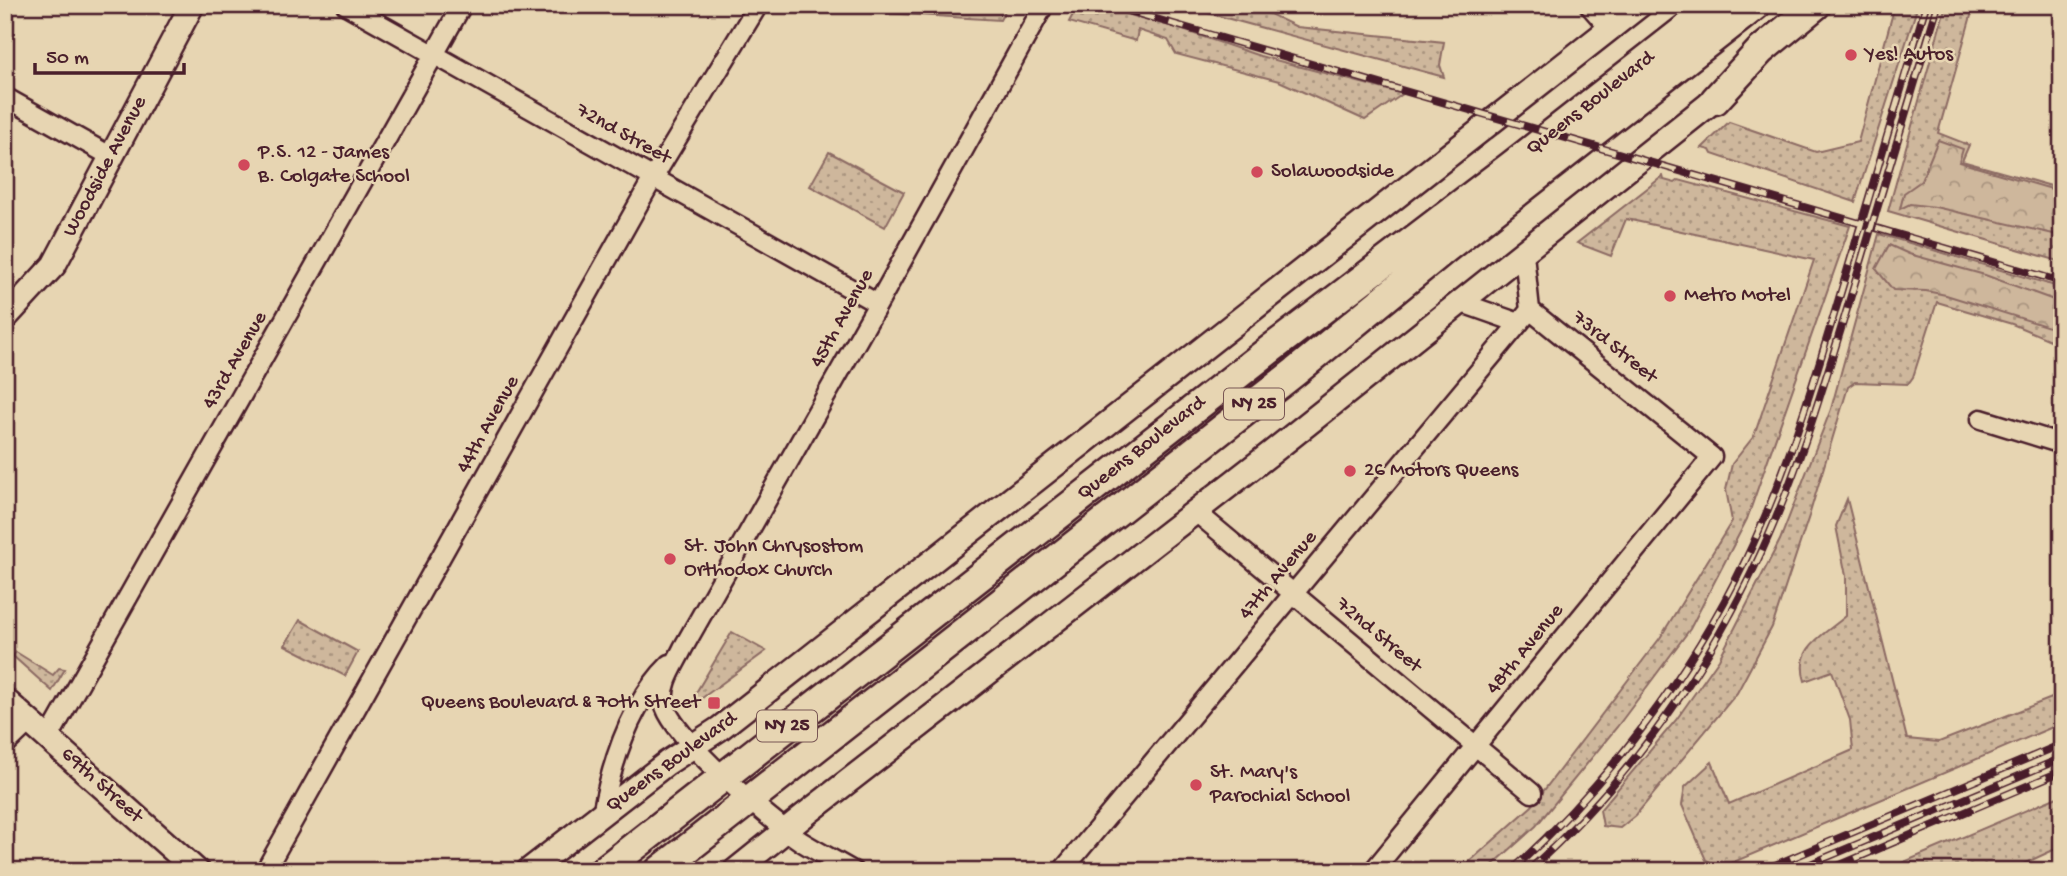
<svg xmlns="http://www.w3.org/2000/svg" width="2067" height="876" font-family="'Gochi Hand',sans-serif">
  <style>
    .grass { fill: url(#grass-dots); stroke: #8c6b64; stroke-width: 2 }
    .forest { fill: url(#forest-crowns); stroke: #8c6b64; stroke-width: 2 }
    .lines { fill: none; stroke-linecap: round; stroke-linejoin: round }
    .minor-casing { stroke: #4a1f2b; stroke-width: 23 }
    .tertiary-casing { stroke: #4a1f2b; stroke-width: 28 }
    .primary-casing { stroke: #4a1f2b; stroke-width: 33 }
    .minor { stroke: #e7d5b2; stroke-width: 18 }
    .tertiary { stroke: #e7d5b2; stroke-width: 23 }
    .primary { stroke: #e7d5b2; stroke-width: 28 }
    .rail-casing { stroke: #4a1f2b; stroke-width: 8 }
    .rail { stroke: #e7d5b2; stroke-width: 5; stroke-dasharray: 16; stroke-linecap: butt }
    .poi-dot { fill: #d1495b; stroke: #e7d5b2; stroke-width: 2.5 }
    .labels { text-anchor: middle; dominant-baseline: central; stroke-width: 5; stroke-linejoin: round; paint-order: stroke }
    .shield { fill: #e7d5b2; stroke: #795654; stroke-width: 2 }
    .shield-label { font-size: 19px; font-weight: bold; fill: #4a1f2b }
    .poi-label { font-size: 21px; fill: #4a1f2b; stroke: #e7d5b2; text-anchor: start }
    .street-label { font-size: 21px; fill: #4a1f2b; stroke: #e7d5b2 }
  </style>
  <defs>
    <pattern id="grass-dots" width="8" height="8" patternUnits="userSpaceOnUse" patternTransform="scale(1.75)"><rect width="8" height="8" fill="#ceb79c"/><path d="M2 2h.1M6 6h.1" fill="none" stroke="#a9947f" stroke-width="1.8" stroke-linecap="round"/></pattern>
    <pattern id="forest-crowns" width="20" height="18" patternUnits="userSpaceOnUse" patternTransform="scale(1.75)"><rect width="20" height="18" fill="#ceb79c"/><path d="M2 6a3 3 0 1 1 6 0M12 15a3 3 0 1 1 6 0" fill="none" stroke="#a9947f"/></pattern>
  </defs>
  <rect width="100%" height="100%" fill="#e7d5b2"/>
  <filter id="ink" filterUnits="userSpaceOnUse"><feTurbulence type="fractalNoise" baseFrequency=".0143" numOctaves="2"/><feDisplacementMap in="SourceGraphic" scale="14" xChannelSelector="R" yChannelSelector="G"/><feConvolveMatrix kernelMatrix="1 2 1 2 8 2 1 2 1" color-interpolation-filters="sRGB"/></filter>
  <g filter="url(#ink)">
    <!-- grass -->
    <path class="grass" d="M799,5H1008L1000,20L803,8Z
      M1078,5H1093L1174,27L1260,56L1403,94L1365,120L1279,81L1176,54L1168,40L1138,30L1136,41L1069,22Z
      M1178,5H1251L1297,27L1444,42L1440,65L1444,77Z
      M1895,5H1918L1855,202L1712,154L1710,150L1702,148L1729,122L1816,152L1858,142Z
      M1946,5H1974L1938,133L1969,145L1962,161L2062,189V262L1888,211Z
      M829,152L904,192L885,227L810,186Z
      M1663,176L1664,180L1675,183L1679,180L1850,226L1747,519L1690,629L1617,727L1536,826L1486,871H1459L1532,806L1660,638L1732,521L1726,490L1732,464L1754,436L1814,260L1626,219L1611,256L1577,243Z
      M1879,234L2062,288V345L2012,324L1937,302L1913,377L1908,384L1855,382L1848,387L1809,516L1772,627L1737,693L1636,815L1620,828L1603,826L1600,810L1676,720L1719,659L1780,540L1831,409Z
      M1847,499L1907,739L1939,742L2062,694V723L1722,867L1706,860L1682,805L1685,787L1712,762L1729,804L1853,750L1850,720L1832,671L1805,681C1794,647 1824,635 1846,616V576L1836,526Z
      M300,620L358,652L345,676L285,645Z
      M732,632L766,651L698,701L694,696Z
      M16,652L53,675L59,668L65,669L52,691L13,656Z
      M2062,795V846L2008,871H1883Z"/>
    <!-- forest -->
    <path class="forest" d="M1938,140L1963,149L1959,162L2062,192V236L1935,207L1910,204L1900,209L1904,193L1921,181Z
      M1889,245L1909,254L1985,275L2062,303V331L1946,295L1926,291L1893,290L1876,269Z"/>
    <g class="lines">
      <!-- minor casing -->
      <g class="minor-casing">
        <path id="minor" d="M346,5L878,304
          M1589,5L1610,29
          M5,97L112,157
          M1462,303L1519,323
          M1981,419L2062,444
          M1196,512L1532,793
          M48,739L462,5
          M5,745L29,722
          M602,814C612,761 631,702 670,664
          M265,871L653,178L758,5
          M853,871C836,861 818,852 802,842C772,822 670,736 664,703C661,683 675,665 683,648L878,304L1044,5
          M1062,871L1530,310
          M1373,871L1712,457L1530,310L1524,254"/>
      </g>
      <!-- tertiary casing -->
      <g class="tertiary-casing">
        <path id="tertiary" d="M5,318L54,265L192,5
          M5,700L197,871
          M528,871L667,763L719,729L1640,5
          M735,871L806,814L1271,453L1727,90"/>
      </g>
      <!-- primary casing -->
      <g class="primary-casing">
        <path id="primary" d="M1715,100L1760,51L1816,5
          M603,871L1272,348L1511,166L1716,5
          M659,871L1295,372L1445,249L1756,5"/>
      </g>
      <!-- minor -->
      <use href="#minor" class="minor"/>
      <!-- tertiary -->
      <use href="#tertiary" class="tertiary"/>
      <!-- primary -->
      <use href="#primary" class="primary"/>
      <!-- rail casing -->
      <g class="rail-casing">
        <path id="rail" d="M1108,5L2062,282
          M1511,871C1607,784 1690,676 1746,559C1788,471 1815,378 1843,285C1871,192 1898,98 1926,5
          M1528,871C1620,789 1699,683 1752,572C1796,481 1824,385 1853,289C1881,194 1910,100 1938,5
          M1761,871L2062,744
          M1794,871L2062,758
          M1826,871L2062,771"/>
      </g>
      <!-- rail -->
      <use href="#rail" class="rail"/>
    </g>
  </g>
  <!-- markers -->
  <g class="poi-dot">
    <circle cx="1851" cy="55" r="7"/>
    <circle cx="244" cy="165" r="7"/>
    <circle cx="1257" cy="172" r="7"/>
    <circle cx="1670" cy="296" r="7"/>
    <circle cx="1350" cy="471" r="7"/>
    <circle cx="670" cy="559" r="7"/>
    <rect x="707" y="696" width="14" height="14" rx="3.5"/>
    <circle cx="1196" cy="785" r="7"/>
  </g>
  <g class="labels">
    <!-- shield labels -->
    <g class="shield">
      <rect x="1224" y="388.5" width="60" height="31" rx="5"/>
      <rect x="757" y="710.5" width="60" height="31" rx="5"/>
    </g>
    <g class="shield-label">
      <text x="1254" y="404">NY 25</text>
      <text x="787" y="726">NY 25</text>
    </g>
    <!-- poi labels -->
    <g class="poi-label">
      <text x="1865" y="55">Yes! Autos</text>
      <text x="258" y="153">P.S. 12 - James<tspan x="258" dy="24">B. Colgate School</tspan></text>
      <text x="1271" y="172">Solawoodside</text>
      <text x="1684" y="296">Metro Motel</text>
      <text x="1364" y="471">26 Motors Queens</text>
      <text x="684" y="547">St. John Chrysostom<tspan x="684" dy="24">Orthodox Church</tspan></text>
      <text x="700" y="703" text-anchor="end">Queens Boulevard &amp; 70th Street</text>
      <text x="1210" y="773">St. Mary's<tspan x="1210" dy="24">Parochial School</tspan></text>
    </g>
    <!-- street labels -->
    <g class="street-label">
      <text transform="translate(1591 104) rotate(-38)">Queens Boulevard</text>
      <text transform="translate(623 135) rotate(29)">72nd Street</text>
      <text transform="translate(106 167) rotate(-62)">Woodside Avenue</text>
      <text transform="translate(843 319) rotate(-61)">45th Avenue</text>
      <text transform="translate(1614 348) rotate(39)">73rd Street</text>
      <text transform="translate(236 361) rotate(-60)">43rd Avenue</text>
      <text transform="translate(489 425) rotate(-61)">44th Avenue</text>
      <text transform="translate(1142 449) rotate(-38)">Queens Boulevard</text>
      <text transform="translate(1279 576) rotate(-50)">47th Avenue</text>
      <text transform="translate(1378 636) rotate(40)">72nd Street</text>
      <text transform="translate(1526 650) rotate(-51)">48th Avenue</text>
      <text transform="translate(672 763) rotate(-36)">Queens Boulevard</text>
      <text transform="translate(101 786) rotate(42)">69th Street</text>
    </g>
  </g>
  <!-- margin -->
  <rect width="2067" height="876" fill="none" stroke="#e7d5b2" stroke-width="28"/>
  <rect x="14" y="14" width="2039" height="848" fill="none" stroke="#4a1f2b" stroke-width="2.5" filter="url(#ink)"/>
  <!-- scale -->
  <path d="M35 63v10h149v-10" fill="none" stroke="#4a1f2b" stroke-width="3.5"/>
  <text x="46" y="63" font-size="21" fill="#4a1f2b" stroke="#e7d5b2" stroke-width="5" paint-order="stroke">50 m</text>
</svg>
